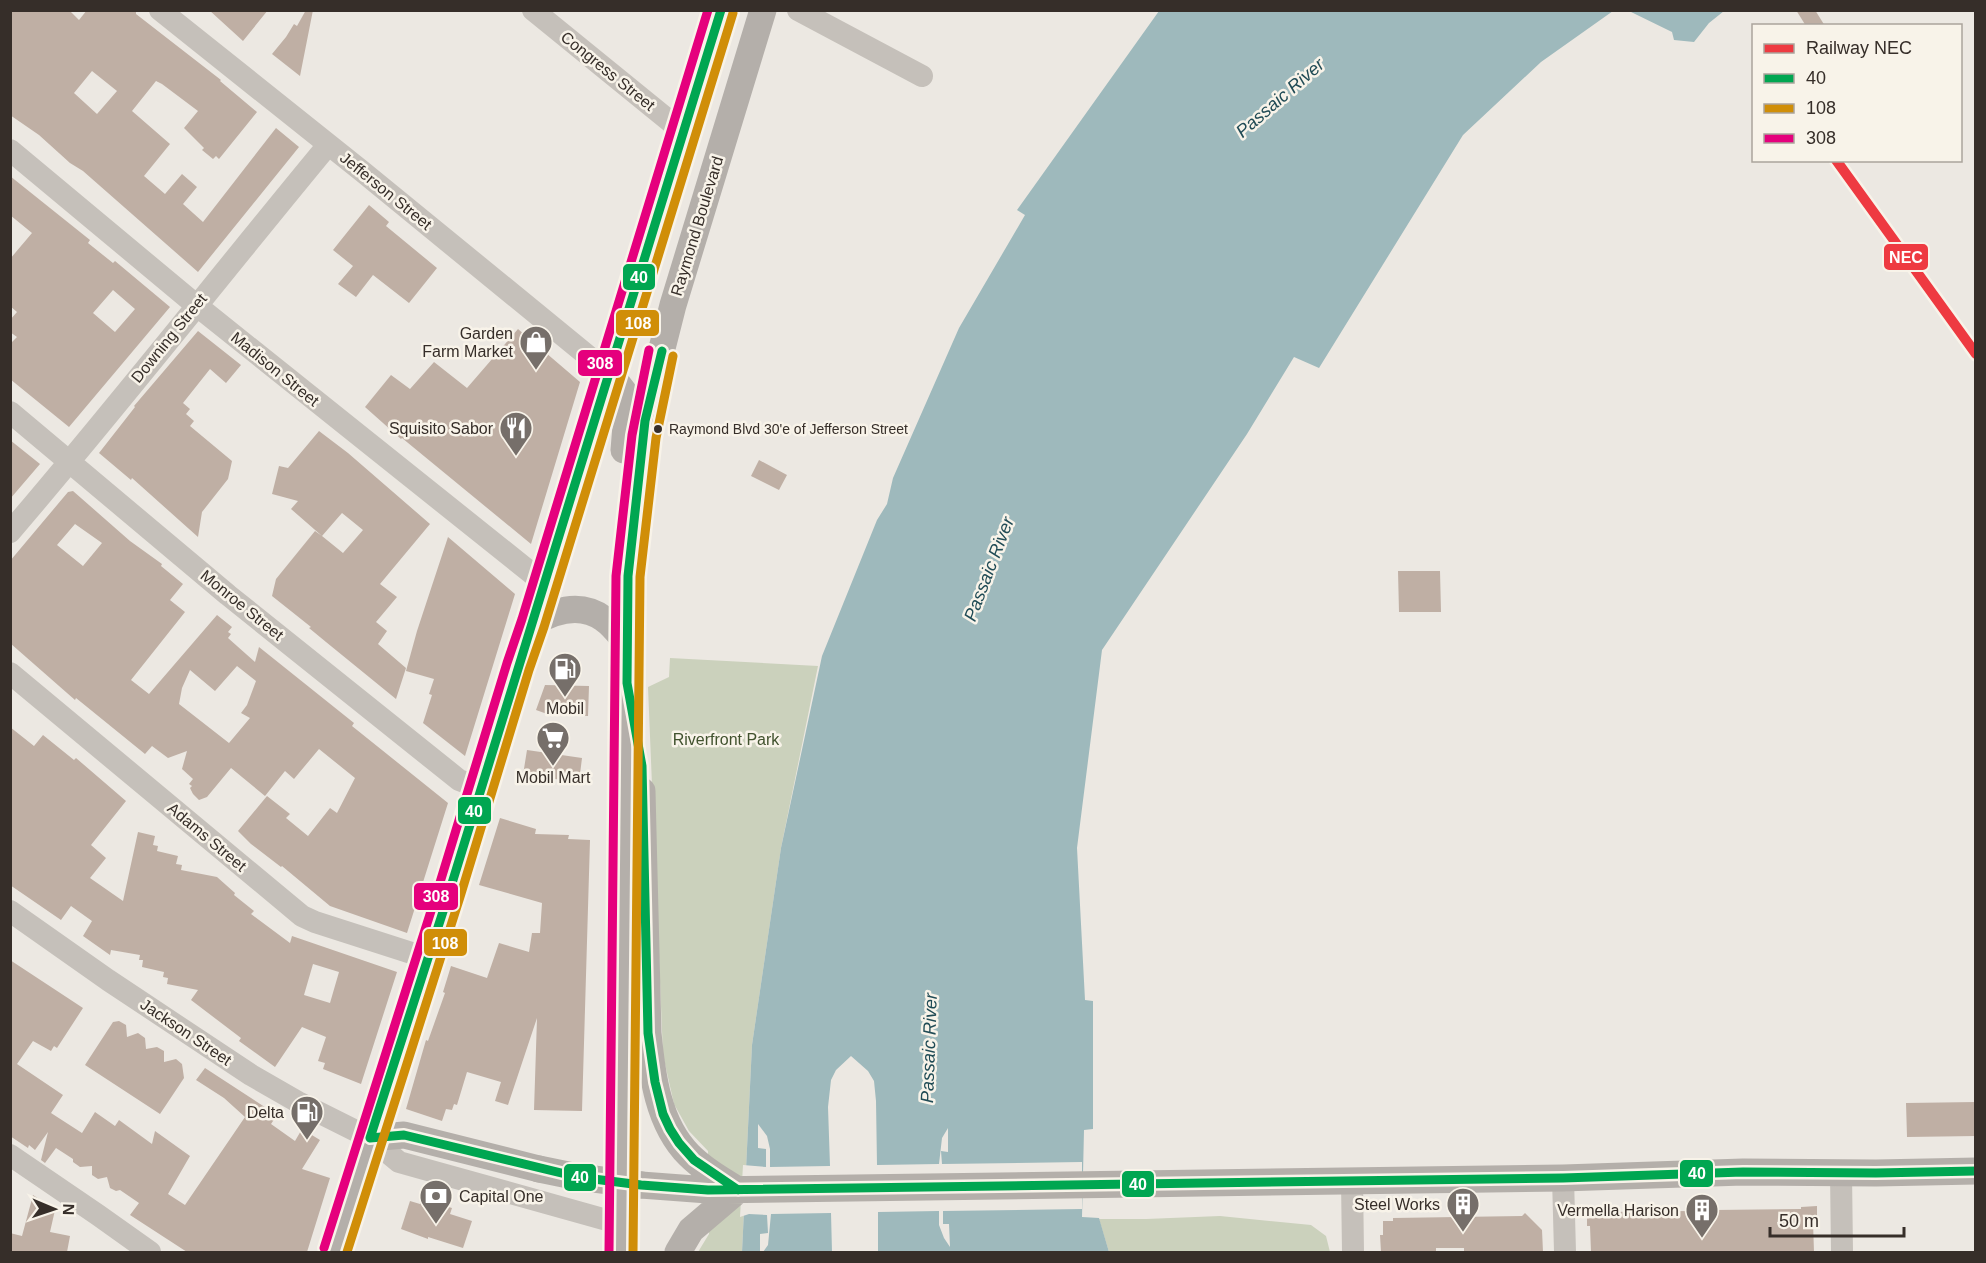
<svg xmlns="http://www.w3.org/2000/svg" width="1986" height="1263" font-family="Arial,sans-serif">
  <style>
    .green { fill: #cbd1bc }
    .water { fill: #9eb9bc }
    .pier { fill: #ece8e2 }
    .building { fill: #bfafa4; fill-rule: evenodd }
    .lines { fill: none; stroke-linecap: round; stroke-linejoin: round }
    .minor { stroke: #c5c0ba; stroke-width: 22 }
    .major { stroke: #b4afaa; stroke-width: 27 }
    .major-bridge { stroke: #b4afaa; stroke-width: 27 }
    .bus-1-casing { stroke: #f8f3e9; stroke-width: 14 }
    .bus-2-casing { stroke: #f8f3e9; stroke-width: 14 }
    .bus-3-casing { stroke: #f8f3e9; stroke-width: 14 }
    .bus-1 { stroke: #00a651; stroke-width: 9 }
    .bus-2 { stroke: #d08e08; stroke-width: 9 }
    .bus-3 { stroke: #e5007d; stroke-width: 9 }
    .rail-1-casing { stroke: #f8f3e9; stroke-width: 15 }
    .rail-1 { stroke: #ee3a41; stroke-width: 10 }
    .bus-dot { fill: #362e29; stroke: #f8f3e9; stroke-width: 2 }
    .labels { text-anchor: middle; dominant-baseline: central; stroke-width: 5; stroke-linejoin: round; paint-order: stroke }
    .bus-label { font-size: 14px; fill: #362e29; stroke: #f8f3e9; text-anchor: start }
    .street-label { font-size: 16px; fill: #362e29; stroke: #f8f3e9 }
    .poi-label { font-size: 16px; fill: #362e29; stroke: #f8f3e9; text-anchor: end }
    .park-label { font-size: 16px; fill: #41522e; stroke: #f8f3e9 }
    .water-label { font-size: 18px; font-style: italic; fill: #204b55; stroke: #f8f3e9 }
    .line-badge { stroke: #f8f3e9; stroke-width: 2 }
    .badge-label { font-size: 16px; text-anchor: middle; font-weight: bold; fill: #fff }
  </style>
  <rect width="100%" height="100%" fill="#ece8e2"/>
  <!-- green -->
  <path class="green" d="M670,658L818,666L781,848L752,1045L742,1252H698L709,1234L708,1151L689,1131L674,1104L663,1055L648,687L669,677Z
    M1220,1216L1311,1225L1326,1236L1330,1252H1109L1099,1219H1146Z"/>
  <!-- water -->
  <path class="water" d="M1159,11H1613L1541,62L1463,135L1319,368L1294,357L1247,434L1102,650L1077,848L1085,1000L1093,1001V1129L1084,1130L1082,1217L1099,1218L1109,1252H742L752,1045L781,848L822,656L877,520L887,504L893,478L959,328L1025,215L1017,210Z
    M1629,11H1724L1709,23L1694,42L1674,40L1672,32Z"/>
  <!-- pier -->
  <path class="pier" d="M851,1056L868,1071L874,1081L876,1101L877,1165L939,1164L942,1138L948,1128V1152L941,1151L942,1164L1082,1162V1209L943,1211V1224H949L950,1247L944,1238L939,1225V1211L878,1212V1252H832L831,1213L771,1214L768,1245L763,1252H760V1234L768,1233L767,1215L749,1214L740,1217L743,1165L766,1167V1149L758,1148V1124L767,1136L770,1149V1167L830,1166L828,1107L831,1080L836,1070Z"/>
  <!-- building -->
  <path class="building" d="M10,10H69L79,20L87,10H136V14L221,80L220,81L257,112L219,159L216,156L213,159L202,150L204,148L184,128L198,111L162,84L156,81L132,111L170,144L144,176L165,194L182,174L197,187L183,204L203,222L276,128L299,147L198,272L83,171L70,163L39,135L10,115ZM92,71L117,91L97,114L74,93Z
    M209,10H268L243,41Z
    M306,10H313L300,76L272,54L286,37L294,24L297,26Z
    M1796,10H1815L1825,26H1806Z
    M10,176L90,240L88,243L113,263L115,261L170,307L69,427L10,379V344L17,337L10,332V320L17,312L10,306V259L32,233L10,215ZM113,290L135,309L115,332L93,313Z
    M369,205L389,222L386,226L437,268L409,303L373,275L356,297L338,284L353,266L333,250Z
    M518,329L580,382L531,544L402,438L401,439L365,407L391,375L410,389L434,362L467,388Z
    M198,331L241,365L226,383L210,369L183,403L190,409L186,414L194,421L190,426L232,461L228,479L202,512L198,537L132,478L131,480L99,453L135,407L134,406Z
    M319,431L348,453L430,524L380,584L397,597L376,622L387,631L378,644L406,668L396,699L326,642L309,628L311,627L272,596L276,579L315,531L322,536L291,509L298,501L272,494L279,466L288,468ZM342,513L363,530L343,553L322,536Z
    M10,440L40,464L10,499Z
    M759,460L787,475L779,490L751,476Z
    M73,491L130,541L162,564L161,566L183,584L170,600L185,612L131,680L149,694L217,615L232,627L228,632L231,634L228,638L255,662L259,647L354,723L352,726L448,803L407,933L330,906L282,866L281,867L251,844L238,831L267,796L290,814L286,818L308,836L330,808L337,813L355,778L319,749L294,779L285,771L265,796L231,768L207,797L199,800L193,794L190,788L192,786L189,784L193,779L182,769L187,751L168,758L152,746L145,754L76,698L75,700L10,643V561L68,492ZM75,524L102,543L83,566L57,545ZM237,666L256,681L247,705L241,713L250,718L229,743L179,704L182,688L190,670L215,691Z
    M448,537L515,594L465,756L423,723L432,695L429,694L434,679L406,671L417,631Z
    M1398,571H1440L1441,612H1399Z
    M545,685L589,686L588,716L550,715L536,710Z
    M10,727L34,746L43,735L74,760L76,758L126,801L91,845L106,858L90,878L123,901L138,832L155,836L153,845L158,846L157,851L178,856L176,864L182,865L181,870L217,877L235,893L234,895L254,911L251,914L290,943L292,936L397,972L361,1084L323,1069L325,1063L318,1061L326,1037L302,1027L275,1067L239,1041L241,1038L191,1000L198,990L167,984L168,978L163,977L164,972L142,967L143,960H139L140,955L111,950L110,955L83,936L92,921L71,906L61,920L10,885ZM313,964L339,972L330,1003L304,995Z
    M527,750L582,758L579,782L523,775Z
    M500,818L536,829L535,834L569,835L568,839L590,840L582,1111L534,1110L537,1018L508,1105L495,1101L501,1082L467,1072L457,1105L454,1104L452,1110L446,1109L442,1121L406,1109L426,1040L428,1041L445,993L443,992L451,966L487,978L499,943L529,952L532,933H540L542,903L479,885Z
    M10,960L83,1008L57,1048L54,1046L51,1051L33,1041L17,1064L63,1095L51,1113L82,1133L95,1112L115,1126L119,1120L152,1144L155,1131L190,1156L168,1194L185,1205L245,1117L224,1098L196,1080L205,1068L277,1115L271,1124L295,1141L302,1129L320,1140L302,1169L330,1178L307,1252H187L130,1215L139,1203L120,1190L116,1191L110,1188L107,1177L98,1179L92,1175V1166L80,1167L73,1162V1159L56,1148L45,1163L41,1160L48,1132L35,1150L29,1145L28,1148L10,1136Z
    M119,1021L126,1025L127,1037L138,1033L145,1038L146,1049L157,1047L164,1051V1062L176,1059L182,1064L184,1078L160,1114L85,1065L113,1022Z
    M1976,1102V1136L1907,1137L1906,1103Z
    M33,1195L55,1210L50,1232L70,1236L67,1252H10V1233L22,1236Z
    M422,1199L452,1208L450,1214L472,1221L463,1248L428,1237V1239L401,1229L410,1201L420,1204Z
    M1817,1206V1222H1813L1814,1252H1591L1590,1226H1587V1210L1603,1209V1212L1690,1211V1208H1715V1210L1801,1209V1207Z
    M1525,1213L1542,1230L1543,1252H1464V1248H1436V1252H1381L1380,1235H1383V1221H1393V1218L1522,1216Z"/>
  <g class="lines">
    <!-- minor -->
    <path class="minor" d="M160,10L363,172L610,374
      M533,10L683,132
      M798,10L922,76
      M10,150L196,305L545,584
      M10,412L228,595L459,780L480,788
      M10,532C119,405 222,273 328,145
      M10,673L302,916L315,922L427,958
      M10,911L108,980L251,1075L298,1102L370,1138L399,1162L621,1224
      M10,1155L98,1215L150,1252
      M1841,1173L1842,1252
      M1563,1178L1565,1252
      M1352,1181L1353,1252"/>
    <!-- major -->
    <path class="major" d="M610,374L623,391L628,401L624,450
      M533,623C555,610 581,602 604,619C613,625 620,635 627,643
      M642,791L648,1033C652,1075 658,1124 689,1155C703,1169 720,1179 738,1190
      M370,1138L404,1135L539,1169
      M641,1185L708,1190L1563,1178L1743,1172L1876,1173L1976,1171
      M335,1252L449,893L518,666L533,623L683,132L704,69L721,10
      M621,1252L628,576L638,476L645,421L656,372L673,305L763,10
      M678,1252L691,1230L738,1190"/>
    <!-- major-bridge -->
    <path class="major-bridge" d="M539,1169L578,1177L641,1185"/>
    <!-- bus-1 casing -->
    <g class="bus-1-casing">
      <path id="bus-1" d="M721,10L449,893L370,1138L404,1135L578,1177L641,1185L708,1190L1563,1178L1743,1172L1876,1173L1976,1171
        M662,351L645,421L628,576L627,683L642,766L648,1033L655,1082L663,1114L670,1129L679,1143L694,1160L738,1190"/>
    </g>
    <!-- bus-2 casing -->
    <g class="bus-2-casing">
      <path id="bus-2" d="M347,1252L460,897L529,670L544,627L733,13
        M633,1252L640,577L656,438L673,356"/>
    </g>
    <!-- bus-3 casing -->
    <g class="bus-3-casing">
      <path id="bus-3" d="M324,1248L438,889L507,663L522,619L708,10
        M609,1252L616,576L632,435L649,350"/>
    </g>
    <!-- bus-1 -->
    <use href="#bus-1" class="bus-1"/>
    <!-- bus-2 -->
    <use href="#bus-2" class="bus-2"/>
    <!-- bus-3 -->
    <use href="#bus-3" class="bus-3"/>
    <!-- rail-1 casing -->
    <g class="rail-1-casing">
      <path id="rail-1" d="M1836,160L1976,354"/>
    </g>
    <!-- rail-1 -->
    <use href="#rail-1" class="rail-1"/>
  </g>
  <!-- icons -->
  <defs>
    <g id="shop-pin" transform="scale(1.725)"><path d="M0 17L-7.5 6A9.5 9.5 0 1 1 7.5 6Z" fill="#766f6a" stroke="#f8f3e9"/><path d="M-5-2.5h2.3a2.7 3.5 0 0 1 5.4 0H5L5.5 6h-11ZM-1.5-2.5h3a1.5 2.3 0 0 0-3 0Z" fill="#fff"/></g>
    <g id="restaurant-pin" transform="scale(1.725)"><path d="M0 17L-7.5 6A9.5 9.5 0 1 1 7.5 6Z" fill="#766f6a" stroke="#f8f3e9"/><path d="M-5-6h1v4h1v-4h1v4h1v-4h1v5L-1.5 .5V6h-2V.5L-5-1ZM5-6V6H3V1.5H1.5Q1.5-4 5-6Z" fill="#fff"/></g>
    <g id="fuel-pin" transform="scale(1.725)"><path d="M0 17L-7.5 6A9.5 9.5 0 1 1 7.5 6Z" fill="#766f6a" stroke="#f8f3e9"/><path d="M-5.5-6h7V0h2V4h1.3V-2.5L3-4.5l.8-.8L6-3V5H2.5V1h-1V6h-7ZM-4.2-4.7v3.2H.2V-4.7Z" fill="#fff"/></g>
    <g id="supermarket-pin" transform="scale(1.725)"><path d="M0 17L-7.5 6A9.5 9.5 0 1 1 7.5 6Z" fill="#766f6a" stroke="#f8f3e9"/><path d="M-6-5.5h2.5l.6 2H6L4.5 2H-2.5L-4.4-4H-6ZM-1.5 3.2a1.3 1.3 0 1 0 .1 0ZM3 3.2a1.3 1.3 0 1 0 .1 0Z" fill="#fff"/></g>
    <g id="bank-pin" transform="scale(1.725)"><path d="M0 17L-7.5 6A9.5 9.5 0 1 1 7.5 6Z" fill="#766f6a" stroke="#f8f3e9"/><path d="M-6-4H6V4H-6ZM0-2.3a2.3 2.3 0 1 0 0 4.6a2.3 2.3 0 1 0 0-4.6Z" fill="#fff"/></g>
    <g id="building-pin" transform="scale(1.725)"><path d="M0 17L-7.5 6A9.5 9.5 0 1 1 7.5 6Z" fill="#766f6a" stroke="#f8f3e9"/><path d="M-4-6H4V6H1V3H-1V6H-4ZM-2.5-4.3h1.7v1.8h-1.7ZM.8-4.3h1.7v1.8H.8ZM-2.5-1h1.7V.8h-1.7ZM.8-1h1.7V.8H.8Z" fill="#fff"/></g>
  </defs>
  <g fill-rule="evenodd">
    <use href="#shop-pin" x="536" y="342"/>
    <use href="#restaurant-pin" x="516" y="428"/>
    <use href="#fuel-pin" x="565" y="669"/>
    <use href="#supermarket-pin" x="553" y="738"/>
    <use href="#fuel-pin" x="307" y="1112"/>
    <use href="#bank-pin" x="436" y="1196"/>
    <use href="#building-pin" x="1463" y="1204"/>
    <use href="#building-pin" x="1702" y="1210"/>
  </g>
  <!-- markers -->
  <circle class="bus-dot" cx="658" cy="429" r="5"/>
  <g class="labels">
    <!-- bus labels -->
    <g class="bus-label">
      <text x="669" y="429">Raymond Blvd 30'e of Jefferson Street</text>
    </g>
    <!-- street labels -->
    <g class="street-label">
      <text transform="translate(608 71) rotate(39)">Congress Street</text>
      <text transform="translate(386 191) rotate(39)">Jefferson Street</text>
      <text transform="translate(697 226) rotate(-73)">Raymond Boulevard</text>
      <text transform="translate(169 338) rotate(-51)">Downing Street</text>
      <text transform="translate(275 369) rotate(39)">Madison Street</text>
      <text transform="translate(242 605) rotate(39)">Monroe Street</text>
      <text transform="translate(207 837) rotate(40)">Adams Street</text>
      <text transform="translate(186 1032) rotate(34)">Jackson Street</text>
    </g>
    <!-- poi labels -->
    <g class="poi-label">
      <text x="513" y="333">Garden<tspan x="513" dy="18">Farm Market</tspan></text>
      <text x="493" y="428">Squisito Sabor</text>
      <text x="565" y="708" text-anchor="middle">Mobil</text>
      <text x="553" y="777" text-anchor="middle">Mobil Mart</text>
      <text x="284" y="1112">Delta</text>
      <text x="459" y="1196" text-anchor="start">Capital One</text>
      <text x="1440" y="1204">Steel Works</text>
      <text x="1679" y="1210">Vermella Harison</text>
    </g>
    <!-- park labels -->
    <g class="park-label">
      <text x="726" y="739">Riverfront Park</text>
    </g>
    <!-- water labels -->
    <g class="water-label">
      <text transform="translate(1280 98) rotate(-41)">Passaic River</text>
      <text transform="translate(989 569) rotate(-69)">Passaic River</text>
      <text transform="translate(929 1048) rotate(-88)">Passaic River</text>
    </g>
  </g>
  <g class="line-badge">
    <rect x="1883" y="243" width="46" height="28" rx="6" fill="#ee3a41"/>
    <rect x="622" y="263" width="34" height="28" rx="6" fill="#00a651"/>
    <rect x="615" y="309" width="45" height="28" rx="6" fill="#d08e08"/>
    <rect x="577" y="349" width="46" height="28" rx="6" fill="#e5007d"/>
    <rect x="457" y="796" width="35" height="29" rx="6" fill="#00a651"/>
    <rect x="413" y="882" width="46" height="29" rx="6" fill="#e5007d"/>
    <rect x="423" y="928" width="45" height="29" rx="6" fill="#d08e08"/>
    <rect x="1679" y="1159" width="35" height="29" rx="6" fill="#00a651"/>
    <rect x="563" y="1163" width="34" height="29" rx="6" fill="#00a651"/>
    <rect x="1121" y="1170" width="34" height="28" rx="6" fill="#00a651"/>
  </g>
  <g class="badge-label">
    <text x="1906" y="263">NEC</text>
    <text x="639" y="283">40</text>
    <text x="638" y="329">108</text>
    <text x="600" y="369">308</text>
    <text x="474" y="817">40</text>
    <text x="436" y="902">308</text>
    <text x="445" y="949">108</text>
    <text x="1697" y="1179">40</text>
    <text x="580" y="1183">40</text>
    <text x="1138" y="1190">40</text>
  </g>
  <!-- border -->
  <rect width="1986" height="1263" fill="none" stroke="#362e29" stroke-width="24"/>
  <!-- legend -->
  <rect x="1752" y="24" width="210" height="138" fill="#f8f3e9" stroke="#aaa49c" stroke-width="1.5"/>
  <rect x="1764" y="44" width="30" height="9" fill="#ee3a41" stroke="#aaa49c" stroke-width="1.5"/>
  <text x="1806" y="54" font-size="18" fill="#362e29">Railway NEC</text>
  <rect x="1764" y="74" width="30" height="9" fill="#00a651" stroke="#aaa49c" stroke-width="1.5"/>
  <text x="1806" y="84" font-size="18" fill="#362e29">40</text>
  <rect x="1764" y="104" width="30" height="9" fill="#d08e08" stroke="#aaa49c" stroke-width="1.5"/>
  <text x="1806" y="114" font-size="18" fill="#362e29">108</text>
  <rect x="1764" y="134" width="30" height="9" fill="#e5007d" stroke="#aaa49c" stroke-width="1.5"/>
  <text x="1806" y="144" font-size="18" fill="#362e29">308</text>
  <!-- north arrow -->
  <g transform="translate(54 1209) rotate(92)" stroke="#f8f3e9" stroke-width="4.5" paint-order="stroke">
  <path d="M0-4.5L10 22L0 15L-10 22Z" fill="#362e29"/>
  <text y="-9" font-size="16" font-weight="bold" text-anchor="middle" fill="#362e29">N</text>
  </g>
  <!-- scale -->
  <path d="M1770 1227v9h134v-9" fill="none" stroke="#362e29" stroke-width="3"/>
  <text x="1779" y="1227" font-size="18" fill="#362e29" stroke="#f8f3e9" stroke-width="4.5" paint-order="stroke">50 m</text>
</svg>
